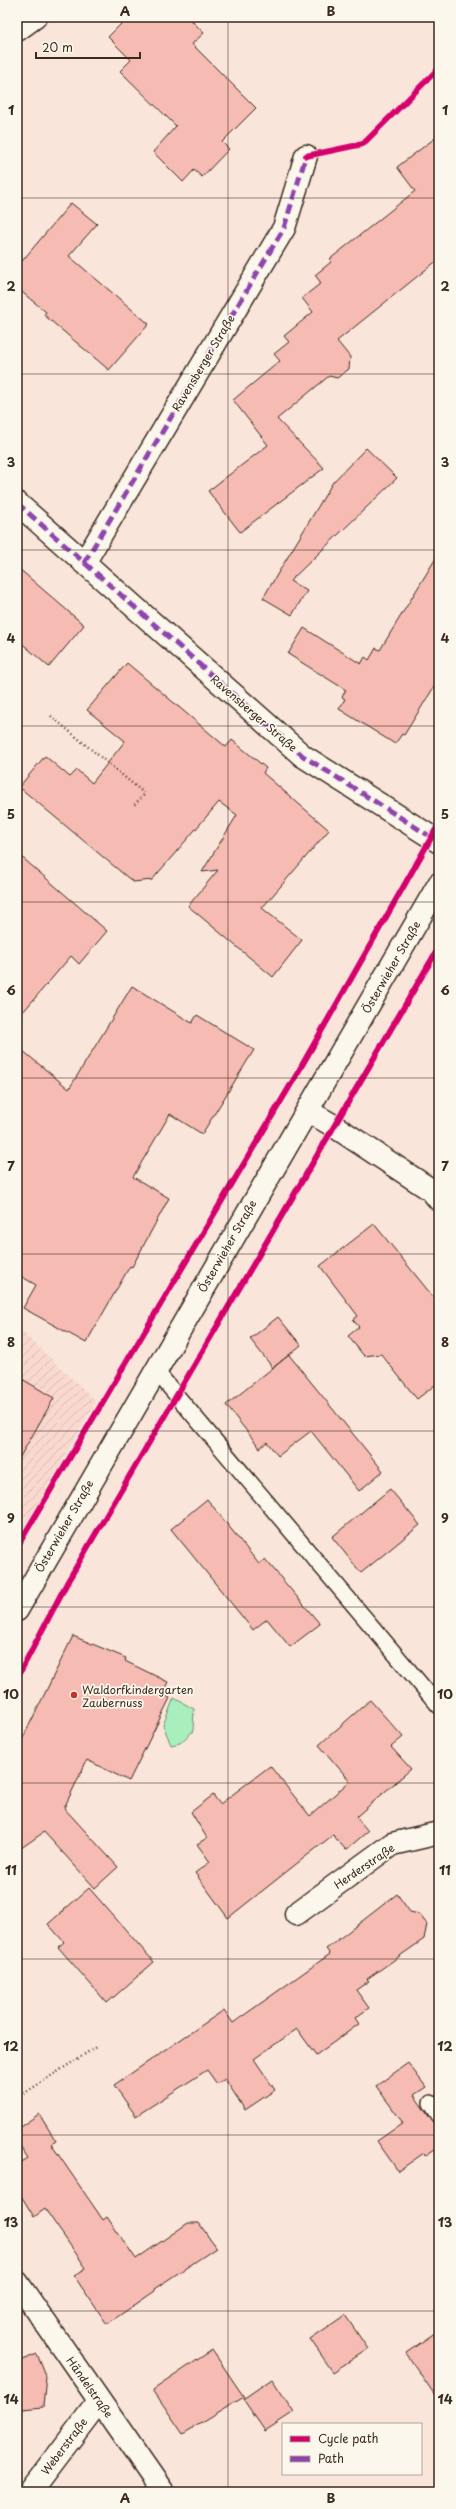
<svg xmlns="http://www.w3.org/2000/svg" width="456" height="2509" font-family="'Playpen Sans',sans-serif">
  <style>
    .industrial { fill: url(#industrial-furrows) }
    .park { fill: #a8efbd; stroke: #728c6e }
    .building { fill: #f6bbb3; stroke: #3b2a1e }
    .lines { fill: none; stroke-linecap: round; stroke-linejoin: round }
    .lane-casing { stroke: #3b2a1e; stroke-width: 18 }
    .street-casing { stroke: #3b2a1e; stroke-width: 25 }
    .secondary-casing { stroke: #3b2a1e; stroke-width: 25 }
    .path { stroke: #3b2a1e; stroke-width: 2.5; stroke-dasharray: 1 3; stroke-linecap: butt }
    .lane { stroke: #fbf7ec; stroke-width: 15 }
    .street { stroke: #fbf7ec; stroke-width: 22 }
    .secondary { stroke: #fbf7ec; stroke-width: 22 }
    .quiet { stroke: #8e44ad; stroke-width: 5; stroke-dasharray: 10 5; stroke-linecap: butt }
    .cycleway-casing { stroke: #fbf7ec; stroke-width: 8 }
    .cycleway { stroke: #d6006c; stroke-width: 6 }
    .grid { fill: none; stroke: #3b2a1e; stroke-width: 1; stroke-opacity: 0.55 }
    .poi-dot { fill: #c8321e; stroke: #fbf7ec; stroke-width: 1.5 }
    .labels { text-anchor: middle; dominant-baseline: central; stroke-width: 3.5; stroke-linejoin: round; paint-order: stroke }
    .street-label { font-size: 11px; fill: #3b2a1e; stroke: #fbf7ec }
    .poi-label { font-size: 11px; fill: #3b2a1e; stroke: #fbf7ec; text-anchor: start }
    .neatline { fill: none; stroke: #3b2a1e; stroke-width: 1.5 }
    .grid-label { font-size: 13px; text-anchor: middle; font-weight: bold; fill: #3b2a1e }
  </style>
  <defs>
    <pattern id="industrial-furrows" width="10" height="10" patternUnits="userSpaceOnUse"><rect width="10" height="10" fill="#f9d8cf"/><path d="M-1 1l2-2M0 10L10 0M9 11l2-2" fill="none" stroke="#d6bab1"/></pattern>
  </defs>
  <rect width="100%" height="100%" fill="#fae5db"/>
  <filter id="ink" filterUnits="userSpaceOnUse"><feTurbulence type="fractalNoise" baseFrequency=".025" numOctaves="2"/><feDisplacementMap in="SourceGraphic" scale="8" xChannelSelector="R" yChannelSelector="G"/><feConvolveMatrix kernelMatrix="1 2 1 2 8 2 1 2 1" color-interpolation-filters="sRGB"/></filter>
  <g filter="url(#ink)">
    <!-- industrial -->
    <path class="industrial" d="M17,1327L96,1401L17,1541Z"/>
    <!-- park -->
    <path class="park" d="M174,1698L194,1709L193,1731L180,1743L171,1745L163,1725Z"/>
    <!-- building -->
    <path class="building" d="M128,17H188L204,33L192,44L256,108L222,142L229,149L202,177L194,170L183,182L153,152L176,126L120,71L131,60L108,37Z
      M439,135V259L337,341L350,357L349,369L337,378L329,376L277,419L324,468L240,532L208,491L268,445L233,400L280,361L274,354L289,342L284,336L313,312L302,298L321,283L315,275L331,262L330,259L415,191L397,167Z
      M71,203L97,224L69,256L149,324L109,370L44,315L46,312L17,288V267Z
      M366,448L397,478L290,581L307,591L292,615L263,598L333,482Z
      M439,553V679L404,735L402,734L395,744L339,709L345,699L342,697L346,690L288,654L304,628L361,664L365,657L369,660L376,648L380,650Z
      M17,567L84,625L49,667L17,639Z
      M127,663L226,747L232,740L266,768L263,773L329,830L262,908L302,940L273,977L188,906L218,870L202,872L237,815L219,802L152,880L133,882L19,787L45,756L70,777L77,770L92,783L125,741L87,710Z
      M17,853L107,931L79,964L71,956L17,1019Z
      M132,986L192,1023L197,1015L254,1050L202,1134L170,1114L133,1177L169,1198L132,1267L130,1266L86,1343L23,1308L36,1285L17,1274V1046L69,1089Z
      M374,1224L439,1304V1382L417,1399L381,1354L364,1356L348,1336L359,1327L353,1320L358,1316L320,1266Z
      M278,1317L301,1345L273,1368L250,1339Z
      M289,1355L383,1471L359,1491L311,1431L278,1456L267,1442L260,1448L226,1405Z
      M17,1376L54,1398L17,1462Z
      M390,1489L420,1525L361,1573L332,1537Z
      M207,1499L259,1564L265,1559L320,1624L290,1647L267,1619L253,1630L171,1529Z
      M73,1636L126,1658L125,1661L168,1682L162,1694L170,1698L129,1781L87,1760L64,1808L118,1867L95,1888L44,1832L17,1851V1750Z
      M370,1700L403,1737L391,1747L411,1769L356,1817L368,1831L346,1850L333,1835L228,1918L195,1873L210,1862L197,1844L207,1838L191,1812L213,1795L220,1804L270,1766L310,1816L350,1781L319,1745Z
      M89,1888L154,1962L107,2003L58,1947L64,1942L48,1924Z
      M397,1894L410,1912L419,1914L427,1924L424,1939L367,1979L369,1981L356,1990L369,2008L355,2018L359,2024L316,2055L297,2029L254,2059L275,2090L245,2110L225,2079L217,2084L207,2070L136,2116L114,2085L224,2010L233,2023L330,1954L326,1949Z
      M408,2063L426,2087L414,2095L439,2131V2146L425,2156L424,2153L398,2171L377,2141L403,2123L376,2086Z
      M39,2114L56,2141L51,2144L103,2220L107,2217L136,2259L188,2223H199L216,2248L154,2289L155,2291L107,2324L74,2276L86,2268L45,2209L34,2217L17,2189V2165L28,2158L17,2141V2129Z
      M345,2315L368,2349L333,2372L310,2339Z
      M439,2330V2401L406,2353Z
      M212,2350L244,2397L183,2434L153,2390Z
      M37,2354L46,2376L43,2407L22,2409L17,2396V2362Z
      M272,2379L294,2412L265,2431L243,2399Z"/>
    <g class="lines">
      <!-- lane casing -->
      <g class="lane-casing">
        <path id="lane" d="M156,1371L439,1706
          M431,2103L439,2115"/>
      </g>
      <!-- street casing -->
      <g class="street-casing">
        <path id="street" d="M17,30L35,17
          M17,503L303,756L439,842
          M84,563L284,228L306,156
          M308,1111L334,1126L431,1190L439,1200
          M296,1914L392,1844L439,1833
          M17,2282L163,2492
          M30,2492L99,2401"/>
      </g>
      <!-- secondary casing -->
      <g class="secondary-casing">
        <path id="secondary" d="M17,1610L439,884"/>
      </g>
      <!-- path -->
      <path class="path" d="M51,716L145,794L133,806
        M17,2098L96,2047"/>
      <!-- lane -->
      <use href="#lane" class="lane"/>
      <!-- street -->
      <use href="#street" class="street"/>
      <!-- secondary -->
      <use href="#secondary" class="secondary"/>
      <!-- quiet -->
      <path class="quiet" d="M17,503L303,756L439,842
        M84,563L284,228L306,156H309"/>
      <!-- cycleway casing -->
      <g class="cycleway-casing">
        <path id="cycleway" d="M306,156L363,144L439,68
          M17,1547L297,1074L439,824
          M17,1678L68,1581L439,947"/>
      </g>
      <!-- cycleway -->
      <use href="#cycleway" class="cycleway"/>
    </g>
  </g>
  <!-- grid -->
  <path class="grid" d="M228,17V2492M17,198H439M17,374H439M17,550H439M17,726H439M17,902H439M17,1078H439M17,1254H439M17,1431H439M17,1607H439M17,1783H439M17,1959H439M17,2135H439M17,2311H439"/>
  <!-- markers -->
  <circle class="poi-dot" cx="74" cy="1695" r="4"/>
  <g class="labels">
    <!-- street labels -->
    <g class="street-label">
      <text transform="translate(203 363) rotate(-59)">Ravensberger Straße</text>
      <text transform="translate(254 713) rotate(41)">Ravensberger Straße</text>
      <text transform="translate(391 967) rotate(-60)">Österwieher Straße</text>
      <text transform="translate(227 1246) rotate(-60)">Österwieher Straße</text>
      <text transform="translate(64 1526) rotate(-60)">Österwieher Straße</text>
      <text transform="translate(364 1866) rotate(-34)">Herderstraße</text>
      <text transform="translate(90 2387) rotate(55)">Händelstraße</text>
      <text transform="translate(64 2446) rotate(-53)">Weberstraße</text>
    </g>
    <!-- poi labels -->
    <g class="poi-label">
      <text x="82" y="1689">Waldorfkindergarten<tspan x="82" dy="13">Zaubernuss</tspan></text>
    </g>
  </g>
  <!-- margin -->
  <rect width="456" height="2509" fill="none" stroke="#fbf7ec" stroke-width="44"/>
  <!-- legend -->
  <rect x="282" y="2423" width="140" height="52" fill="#fbf7ec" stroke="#aea59a"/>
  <rect x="290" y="2436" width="20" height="6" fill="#d6006c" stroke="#aea59a"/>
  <text x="318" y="2443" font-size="12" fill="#3b2a1e">Cycle path</text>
  <rect x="290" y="2456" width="20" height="6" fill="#8e44ad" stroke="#aea59a"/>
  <text x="318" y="2463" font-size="12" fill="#3b2a1e">Path</text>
  <!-- scale -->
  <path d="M36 52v6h104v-6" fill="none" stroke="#3b2a1e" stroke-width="2"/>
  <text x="42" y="52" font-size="12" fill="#3b2a1e" stroke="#fbf7ec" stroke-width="3" paint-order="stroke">20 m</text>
  <rect x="22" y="22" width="412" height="2465" class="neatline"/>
  <g class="grid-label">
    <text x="125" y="16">A</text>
    <text x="331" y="16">B</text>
    <text x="11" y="115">1</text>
    <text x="445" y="115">1</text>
    <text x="11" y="291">2</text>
    <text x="445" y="291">2</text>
    <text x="11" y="467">3</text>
    <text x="445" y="467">3</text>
    <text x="11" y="643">4</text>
    <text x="445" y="643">4</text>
    <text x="11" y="819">5</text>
    <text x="445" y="819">5</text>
    <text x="11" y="995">6</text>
    <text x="445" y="995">6</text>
    <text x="11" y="1171">7</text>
    <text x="445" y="1171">7</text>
    <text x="11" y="1347">8</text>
    <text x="445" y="1347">8</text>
    <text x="11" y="1523">9</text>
    <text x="445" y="1523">9</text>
    <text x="11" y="1699">10</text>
    <text x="445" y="1699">10</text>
    <text x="11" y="1875">11</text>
    <text x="445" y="1875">11</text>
    <text x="11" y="2051">12</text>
    <text x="445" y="2051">12</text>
    <text x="11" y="2227">13</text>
    <text x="445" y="2227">13</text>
    <text x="11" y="2404">14</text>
    <text x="445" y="2404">14</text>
    <text x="125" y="2503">A</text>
    <text x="331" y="2503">B</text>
  </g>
</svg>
